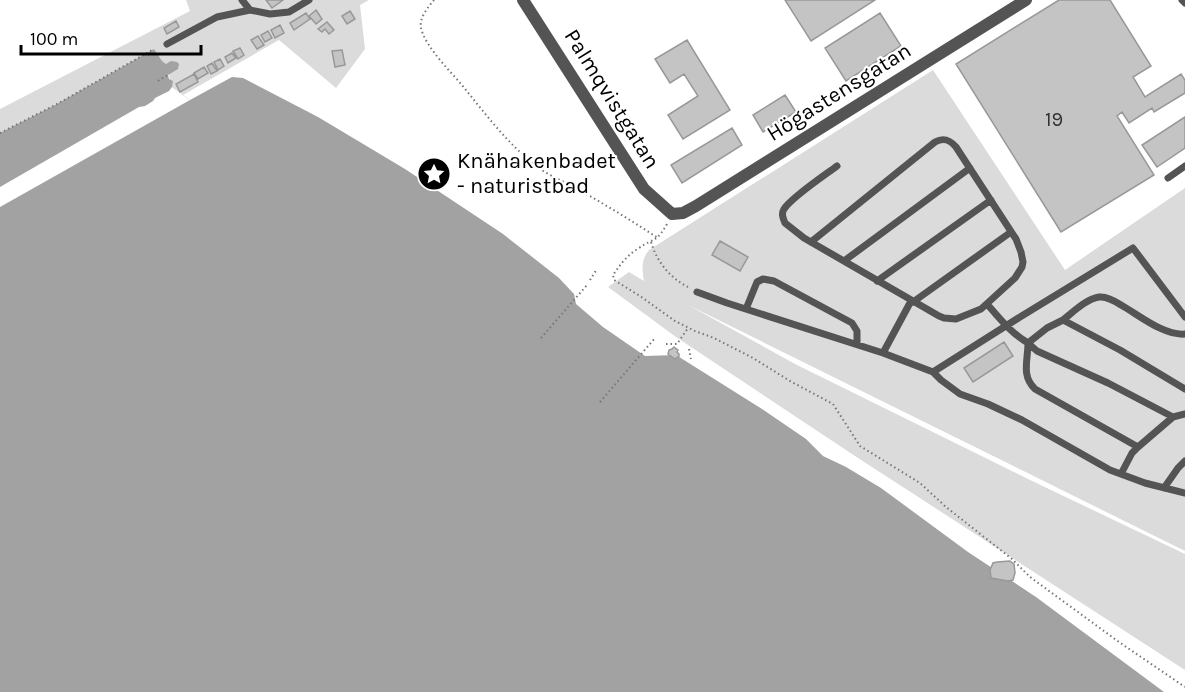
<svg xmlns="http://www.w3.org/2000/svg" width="1185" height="692" font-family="Karla,sans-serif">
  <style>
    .green { fill: #dbdbdb }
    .water { fill: #a2a2a2 }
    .pier { fill: #fff }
    .building { fill: #c4c4c4; stroke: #989898; stroke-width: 1.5 }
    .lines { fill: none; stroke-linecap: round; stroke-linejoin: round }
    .path { stroke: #767676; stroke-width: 2; stroke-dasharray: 1.5 3; stroke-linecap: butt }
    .service { stroke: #545454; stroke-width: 7 }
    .minor { stroke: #545454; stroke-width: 12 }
    .labels { text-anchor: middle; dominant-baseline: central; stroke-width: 4.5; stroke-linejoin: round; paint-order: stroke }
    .number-label { font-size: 20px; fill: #313131 }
    .street-label { font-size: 22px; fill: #000; stroke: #fff }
    .poi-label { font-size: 22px; fill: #000; stroke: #fff; text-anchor: start }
  </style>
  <rect width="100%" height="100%" fill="#fff"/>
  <!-- green -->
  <path class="green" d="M186,0H369L360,5L365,49L336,88L279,40L183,95L172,87L166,64L162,61L57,104L0,133V109L190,11Z
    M933,70L1065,270L1185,188V551L688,305L797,365L1028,479L1185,554V670L855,456L676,337L608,287L629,272L644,281C642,270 641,259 649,250Z"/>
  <!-- water -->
  <path class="water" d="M154,49L162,61L166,64L171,61L177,62L179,64L178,69L168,75L169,79L173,81L172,87L190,100L232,77L243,78L318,117L405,169L503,234L559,278L574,294L576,304L603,327L645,356L676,355L765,411L806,439L823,456L846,467L881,488L968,552L1036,597L1164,692H0V133L57,104Z"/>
  <!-- pier -->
  <path class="pier" d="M172,87L190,100L0,207V187L139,107L145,106L153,101L155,98L169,91Z"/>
  <!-- building -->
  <path class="building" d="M266,0H283L272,8Z
    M785,0H875L811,41Z
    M1059,0H1110L1151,66L1133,77L1145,97L1181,74L1185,80V93L1154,112L1152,108L1129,123L1122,112L1117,116L1154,175L1061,232L956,64Z
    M316,10L322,19L316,24L309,16Z
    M350,11L355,19L347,24L342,16Z
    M306,13L310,19L294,30L290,23Z
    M880,13L901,46L846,81L825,48Z
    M176,21L179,27L167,34L164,28Z
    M327,22L334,30L329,34L325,29L322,32L318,29Z
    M280,25L284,33L275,38L271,30Z
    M268,31L272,38L265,42L261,35Z
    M258,36L264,45L257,49L251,40Z
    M687,40L730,110L683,139L668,115L698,96L684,74L670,83L655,59Z
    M240,48L244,55L238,59L233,51Z
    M342,50L345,65L335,67L332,51Z
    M232,53L236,58L228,63L225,57Z
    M220,59L224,66L218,70L214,62Z
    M212,63L217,71L211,74L207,66Z
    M204,67L208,73L198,79L194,73Z
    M194,74L198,82L180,92L176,84Z
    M785,95L796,112L763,132L753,115Z
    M1185,117V148L1157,167L1142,145Z
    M732,128L742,145L682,183L671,165Z
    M720,241L748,257L740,271L712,255Z
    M1004,342L1013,356L973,382L964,368Z
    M674,347L678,350L677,352L679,354V356L675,359L668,354L669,350L672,349Z
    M1010,561L1014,564L1015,573L1013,580L1008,581L991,578L990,570L993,563L997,562Z"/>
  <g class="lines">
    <!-- path -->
    <path class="path" d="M434,0C428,7 419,18 421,28C425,46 449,70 461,84C485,113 508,145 539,168C551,177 566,182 579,190C606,205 632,221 658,238
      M158,81L168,75
      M0,133L57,104L154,49
      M667,224C657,242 654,238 639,248C627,255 620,265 613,275L614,280L640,296L675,321L695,331L714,338L753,358L790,381L833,404L860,446L920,483L946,507L1012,559L1030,577L1119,642L1185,687
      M651,242C657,262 670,278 688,287
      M590,280L597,269
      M541,338L587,285
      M666,344H677L688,328
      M689,349L691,359
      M600,402L655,338"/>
    <!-- service -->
    <path class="service" d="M242,0L250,10L270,14L289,12L309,0
      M1182,0L1185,3
      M167,44L217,17L250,10
      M1168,178L1185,166
      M811,242L935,142C944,137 950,140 956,147L1016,239L1021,252L1023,262L1022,267L1015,278L981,309L956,319L944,318L939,316L804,238L785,223C783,218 781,214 784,209C792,197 825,175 837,166
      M844,261L970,168
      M877,281L991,200
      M697,292L727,303L883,353L933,372L941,380L960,394L988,404L1022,420L1110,470L1145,483L1185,493
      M913,302L1011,232
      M987,304C1000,319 1011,333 1028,343C1028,360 1021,376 1035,389L1138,447L1173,417
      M746,309L757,282L763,279L774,281L852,323L857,331V344
      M1063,320C1073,312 1086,299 1099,297C1107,296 1115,301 1121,305C1139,315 1164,336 1185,334
      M883,353L911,301
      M933,372L1020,317L1133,248L1185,317
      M1185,389L1120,350L1063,320L1047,328L1028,343L1037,351L1108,383L1173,417L1185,414
      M1121,474L1132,453L1138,447
      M1164,488L1178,468L1185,461"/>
    <!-- minor -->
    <path class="minor" d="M523,0L644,189L672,214L683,213L696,206L1026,0"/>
  </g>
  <!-- icons -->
  <defs>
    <g id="sight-disc" transform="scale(1.725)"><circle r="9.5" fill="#000" stroke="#fff"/><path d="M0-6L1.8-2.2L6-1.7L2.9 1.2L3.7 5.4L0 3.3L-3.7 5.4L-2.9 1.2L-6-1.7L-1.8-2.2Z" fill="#fff"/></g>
  </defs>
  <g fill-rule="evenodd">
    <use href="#sight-disc" x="434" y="174"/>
  </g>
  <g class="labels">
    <!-- number labels -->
    <g class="number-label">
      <text x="1054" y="119">19</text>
    </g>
    <!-- street labels -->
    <g class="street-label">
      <text transform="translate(839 92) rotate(-32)">Högastensgatan</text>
      <text transform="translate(612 99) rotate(58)">Palmqvistgatan</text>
    </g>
    <!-- poi labels -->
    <g class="poi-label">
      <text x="457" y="161">Knähakenbadet<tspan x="457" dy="25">- naturistbad</tspan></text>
    </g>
  </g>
  <!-- scale -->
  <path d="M21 45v9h180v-9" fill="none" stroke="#000000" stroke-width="3"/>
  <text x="30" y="45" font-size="18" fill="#000000" stroke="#ffffff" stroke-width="4.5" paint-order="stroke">100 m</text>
</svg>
